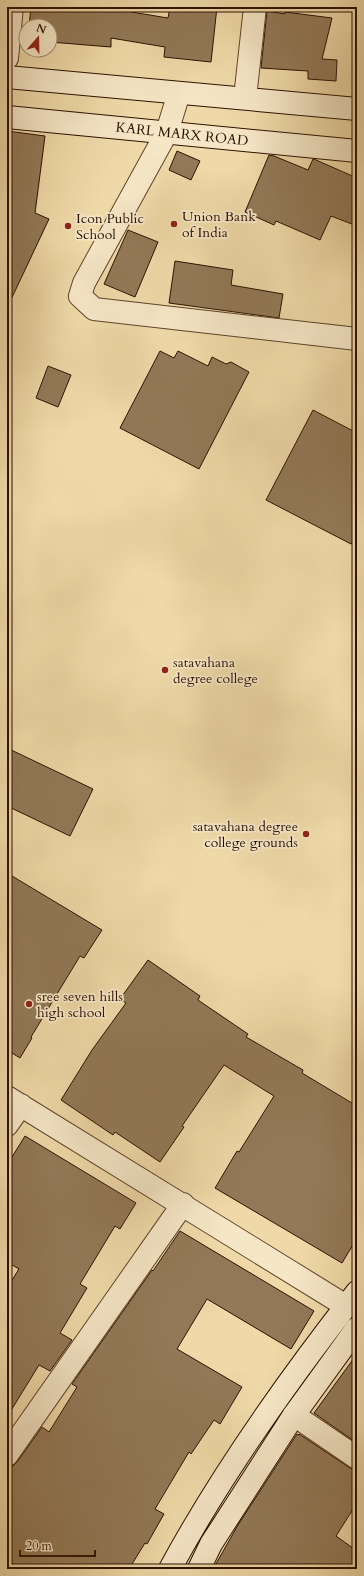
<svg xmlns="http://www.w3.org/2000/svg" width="364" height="1576" font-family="Cardo,serif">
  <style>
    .building { fill: #927957; stroke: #2d1100 }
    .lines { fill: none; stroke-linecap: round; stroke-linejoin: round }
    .street-casing { stroke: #5e432a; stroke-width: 24 }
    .secondary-casing { stroke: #2d1100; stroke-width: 24 }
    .street { stroke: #f5e6c6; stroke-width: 22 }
    .secondary { stroke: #f5e6c6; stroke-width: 22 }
    .poi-dot { fill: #8f2418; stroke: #f5e6c6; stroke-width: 1.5 }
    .labels { text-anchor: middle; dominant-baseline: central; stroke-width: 3.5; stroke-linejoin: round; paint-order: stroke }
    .street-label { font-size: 14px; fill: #2d1100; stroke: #f5e6c6 }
    .poi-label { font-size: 14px; fill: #2d1100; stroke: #f5e6c6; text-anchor: start }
  </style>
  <rect width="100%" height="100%" fill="#efd9a8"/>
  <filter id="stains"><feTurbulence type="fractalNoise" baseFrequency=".005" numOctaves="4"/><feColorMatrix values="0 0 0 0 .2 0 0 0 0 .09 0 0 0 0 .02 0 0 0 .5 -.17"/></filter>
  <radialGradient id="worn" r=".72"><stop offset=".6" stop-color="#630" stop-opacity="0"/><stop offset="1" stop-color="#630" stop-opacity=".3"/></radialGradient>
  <!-- building -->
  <path class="building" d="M31,7H113V9L168,18L170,7H217L211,62L164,57L165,47L111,38V47L50,42V26H29Z
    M267,11L285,14V12L332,18L322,59L337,60L336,81L308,79V71L261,68Z
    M7,131L45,136L35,213L49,219L7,308Z
    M177,151L200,161L191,180L169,170Z
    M269,155L274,156L308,170L313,159L316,160L357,178V226L331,216L320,240L276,221L274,225L245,212Z
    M128,230L158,242L135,297L104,284Z
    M175,261L233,270L231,285L283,294L279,318L169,303Z
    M160,351L174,358L178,351L208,366L212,357L226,364L231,362L249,372L199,469L120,428Z
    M48,366L71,375L58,407L36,398Z
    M313,410L357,433V533L351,544L266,500Z
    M7,748L93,789L70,836L7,806Z
    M7,873L102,930L84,958L80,956L31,1037L32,1038L20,1058L7,1050Z
    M148,960L200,996L198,1000L248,1034L246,1037L303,1070L302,1073L357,1106V1238L342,1263L215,1188L237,1151L239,1152L274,1096L224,1065L182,1126L184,1127L160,1162L115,1132L113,1135L61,1100L92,1050L126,1003L120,999Z
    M25,1136L136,1203L120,1229L115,1226L80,1284L87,1288L60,1333L72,1340L50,1371L39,1365L7,1417V1288L19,1269L7,1262V1165Z
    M180,1231L314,1311L291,1349L207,1299L177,1349L242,1387L220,1424L214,1420L191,1454L189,1452L155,1509L164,1514L147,1544L145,1543L129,1569H22L7,1560V1467L13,1466L17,1462L42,1427L49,1432L77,1387L72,1384L152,1270L153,1271Z
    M357,1354V1443L314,1413Z
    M297,1434L299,1435V1434L350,1468L357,1470V1503L336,1536L357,1551V1569H213L238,1525Z"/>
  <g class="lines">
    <!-- street casing -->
    <g class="street-casing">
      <path id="street" d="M7,58L12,7
        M179,93L167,132L84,283L80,296L94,309L357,339
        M245,98L255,7
        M7,1097L346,1306
        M7,1125L21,1105
        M294,1415L357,1458
        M7,1455L183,1204"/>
    </g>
    <!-- secondary casing -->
    <g class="secondary-casing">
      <path id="secondary" d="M7,77L357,109
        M7,117L357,151
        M170,1569C223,1471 288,1380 357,1292
        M199,1569L211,1544L294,1415L357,1328"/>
    </g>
    <!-- street -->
    <use href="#street" class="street"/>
    <!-- secondary -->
    <use href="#secondary" class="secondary"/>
  </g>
  <!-- markers -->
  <g class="poi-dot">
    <circle cx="174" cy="224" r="4"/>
    <circle cx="68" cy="226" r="4"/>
    <circle cx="165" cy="670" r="4"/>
    <circle cx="306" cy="834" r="4"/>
    <circle cx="29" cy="1004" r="4"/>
  </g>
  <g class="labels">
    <!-- street labels -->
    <g class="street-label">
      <text transform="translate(182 134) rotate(6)">KARL MARX ROAD</text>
    </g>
    <!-- poi labels -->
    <g class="poi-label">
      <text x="182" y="216">Union Bank<tspan x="182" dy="16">of India</tspan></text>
      <text x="76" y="218">Icon Public<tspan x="76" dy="16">School</tspan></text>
      <text x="173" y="662">satavahana<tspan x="173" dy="16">degree college</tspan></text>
      <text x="298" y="826" text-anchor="end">satavahana degree<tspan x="298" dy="16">college grounds</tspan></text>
      <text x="37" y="996">sree seven hills<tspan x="37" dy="16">high school</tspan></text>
    </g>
  </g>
  <!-- margin -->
  <rect width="364" height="1576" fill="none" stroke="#efd9a8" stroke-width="24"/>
  <rect x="8" y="8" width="348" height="1560" fill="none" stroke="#2d1100" stroke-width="2"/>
  <rect x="12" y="12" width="340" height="1552" fill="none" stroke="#2d1100"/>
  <!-- north arrow -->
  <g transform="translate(38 38) rotate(20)"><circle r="19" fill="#f5e6c6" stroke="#a59177"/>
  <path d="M0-3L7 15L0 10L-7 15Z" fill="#8f2418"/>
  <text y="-6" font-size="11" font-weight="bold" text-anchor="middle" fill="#2d1100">N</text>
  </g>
  <!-- scale -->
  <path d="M20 1550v6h75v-6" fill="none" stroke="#2d1100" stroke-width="2"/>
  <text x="26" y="1550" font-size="12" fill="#2d1100" stroke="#f5e6c6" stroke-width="3" paint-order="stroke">20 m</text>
  <rect width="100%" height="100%" filter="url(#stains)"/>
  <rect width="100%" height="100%" fill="url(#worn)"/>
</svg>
